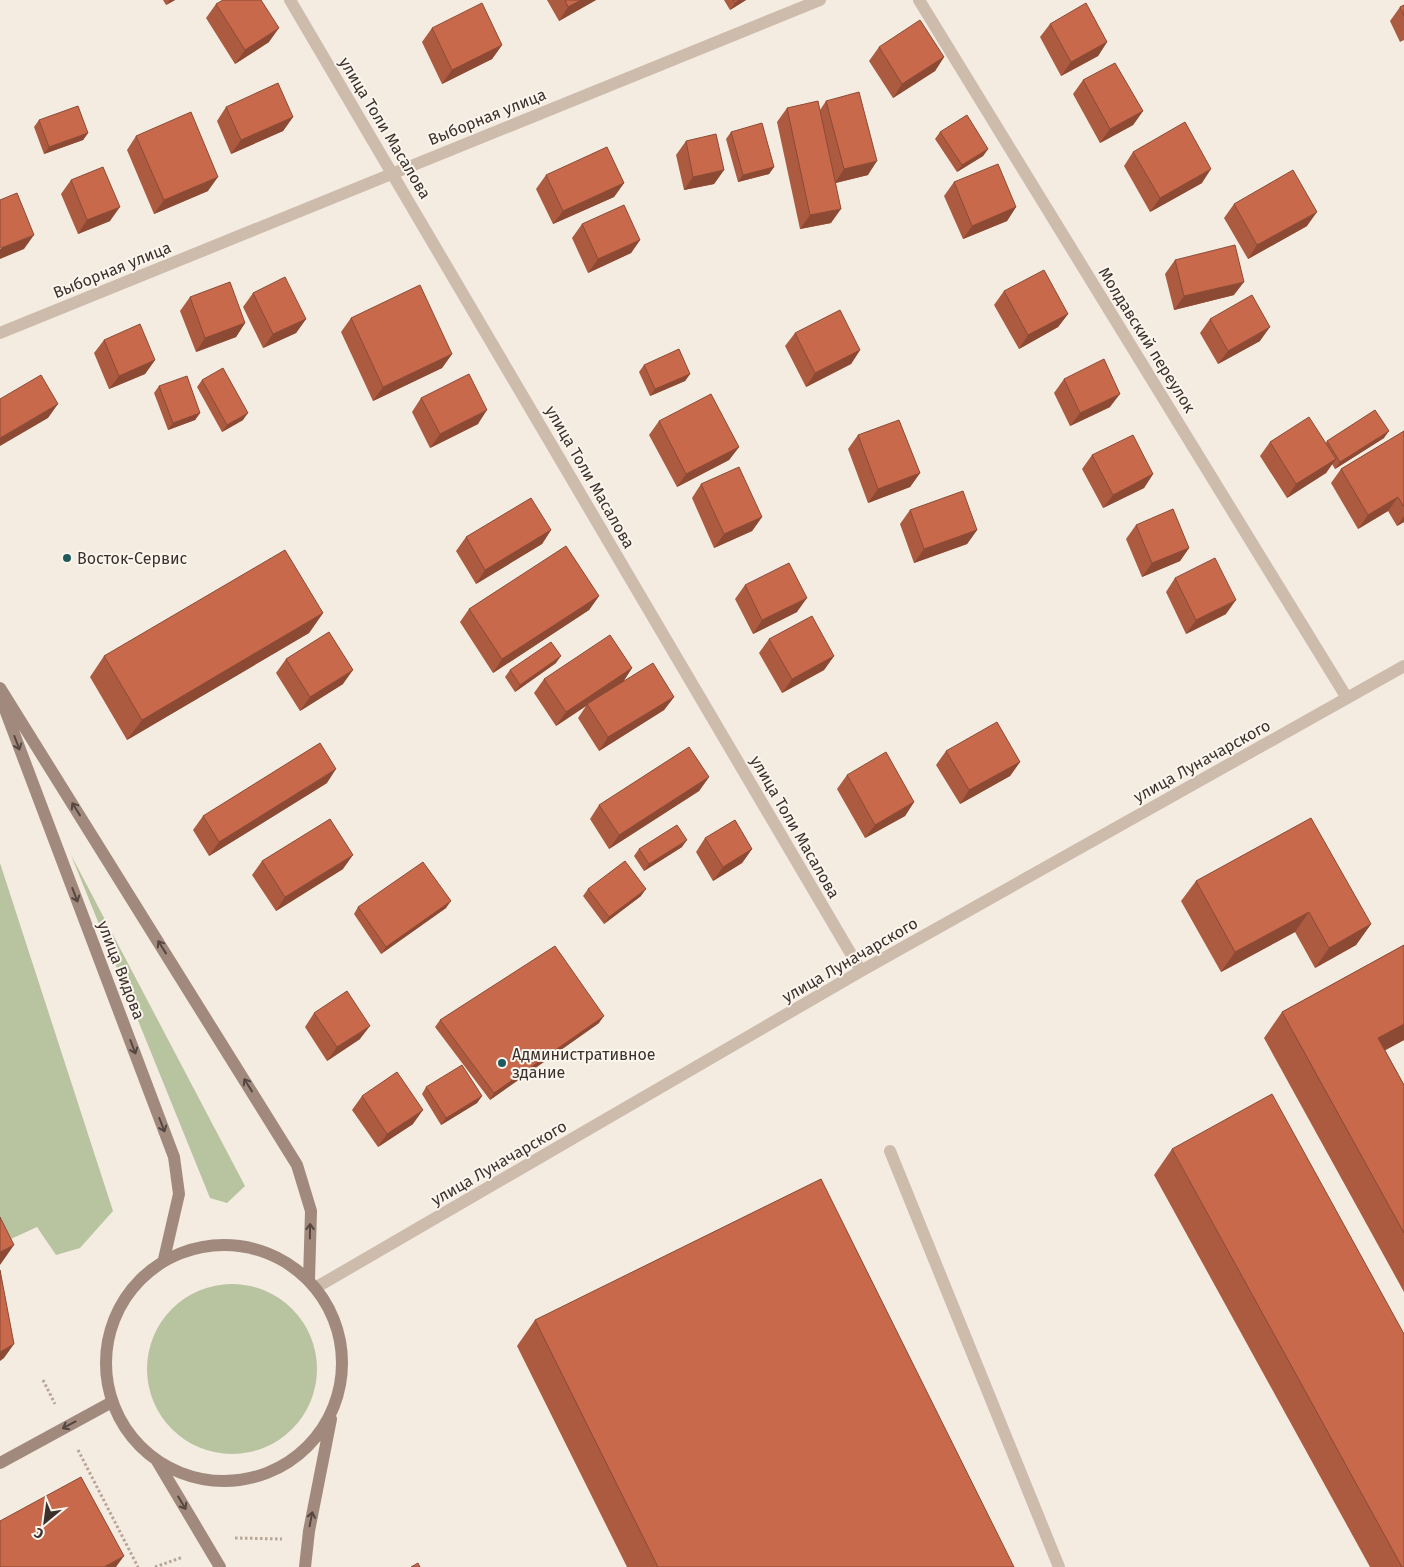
<svg xmlns="http://www.w3.org/2000/svg" width="1404" height="1567" font-family="'Fira Sans',sans-serif">
  <style>
    .green { fill: #b8c4a0 }
    .lines { fill: none; stroke-linecap: round; stroke-linejoin: round }
    .path { stroke: #b9a596; stroke-width: 3; stroke-dasharray: 2.5 2.5; stroke-linecap: butt }
    .lane { stroke: #cdbbac; stroke-width: 12 }
    .street { stroke: #cdbbac; stroke-width: 12 }
    .secondary { stroke: #a18a7d; stroke-width: 12 }
    .wall { fill: #ac5a40 }
    .shaded-wall { fill: #8c4a34 }
    .building { fill: #c8694b; stroke: #8c4a34 }
    .oneway { stroke: #544640 }
    .poi-dot { fill: #1f5a5e; stroke: #fbf5ee; stroke-width: 2 }
    .labels { text-anchor: middle; dominant-baseline: central; stroke-width: 4; stroke-linejoin: round; paint-order: stroke }
    .street-label { font-size: 16px; fill: #3b302b; stroke: #fbf5ee }
    .poi-label { font-size: 16px; fill: #3b302b; stroke: #fbf5ee; text-anchor: start }
  </style>
  <rect width="100%" height="100%" fill="#f4ebe1"/>
  <!-- green -->
  <path class="green" d="M71,855L245,1186L227,1203L210,1198Z
    M0,863L113,1211L80,1248L56,1255L37,1227L0,1244Z
    M147 1369a85 85 0 1 1 170 0a85 85 0 1 1-170 0Z"/>
  <g class="lines">
    <!-- path -->
    <path class="path" d="M43,1380L55,1404
      M78,1450L138,1567
      M235,1538L282,1539
      M155,1567L183,1557"/>
    <!-- lane -->
    <path class="lane" d="M890,1151L1059,1567"/>
    <!-- street -->
    <path class="street" d="M290,0L861,971
      M919,0L1347,698
      M0,333L820,0
      M315,1288L861,971L1404,666"/>
    <!-- secondary -->
    <path class="secondary" d="M0,688L297,1165L311,1211L309,1280
      M1,699L174,1157L179,1194L164,1259
      M106 1363a118 118 0 1 1 236 0a118 118 0 1 1-236 0Z
      M157,1461L220,1567
      M0,1463L112,1402
      M305,1567L309,1531L331,1419"/>
  </g>
  <!-- wall -->
  <path class="wall" d="M163,0H175L166,5Z
    M547,0H596L559,21Z
    M724,0H746L730,10Z
    M216,4L269,42L235,64L206,18Z
    M1404,5V40L1400,42L1390,21L1400,7Z
    M1050,24L1107,42L1098,56L1061,76L1040,37Z
    M432,28L502,45L492,59L442,84L422,42Z
    M879,47L944,57L935,71L893,98L869,61Z
    M1083,80L1143,111L1133,125L1100,143L1073,94Z
    M826,101L868,175L836,183L831,223L800,229L777,122L787,108L820,110Z
    M226,107L293,117L283,131L231,154L217,121Z
    M39,120L88,133L83,140L44,154L34,127Z
    M731,132L774,167L769,174L738,182L726,139Z
    M940,132L988,149L983,156L957,172L935,139Z
    M136,136L208,191L154,214L127,150Z
    M686,141L724,170L714,184L684,190L676,155Z
    M1133,152L1202,183L1150,212L1124,166Z
    M546,175L624,183L614,197L553,224L536,189Z
    M71,180L110,221L78,234L61,194Z
    M954,182L1016,207L1007,221L963,239L944,196Z
    M1234,204L1307,226L1248,259L1224,218Z
    M582,224L640,240L631,253L588,273L572,238Z
    M1175,260L1234,295L1174,310L1165,274Z
    M1004,291L1068,314L1058,327L1019,349L994,305Z
    M253,293L306,319L296,333L263,348L243,307Z
    M190,297L245,323L236,337L196,352L180,311Z
    M351,318L452,354L442,368L373,401L341,332Z
    M1210,319L1260,341L1218,364L1200,333Z
    M795,333L860,350L851,364L806,387L785,346Z
    M104,340L155,360L145,374L109,389L94,353Z
    M644,365L690,374L685,381L650,396L639,372Z
    M1064,379L1110,407L1070,426L1054,393Z
    M202,380L243,420L222,432L197,387Z
    M159,386L200,413L195,420L168,430L154,393Z
    M421,398L478,424L430,448L412,412Z
    M659,421L739,447L729,460L677,487L649,435Z
    M1404,431V522L1397,526L1388,511L1358,529L1331,483L1341,469Z
    M858,435L920,473L910,487L868,503L848,449Z
    M1384,438L1335,469L1332,464L1326,473L1287,498L1260,456L1270,442L1326,443L1327,441Z
    M1092,455L1153,474L1144,488L1103,508L1082,469Z
    M701,484L762,517L752,531L714,548L692,498Z
    M910,510L977,530L967,544L914,563L900,524Z
    M1136,525L1189,548L1180,561L1142,577L1126,539Z
    M551,530L542,544L476,584L456,551L466,537Z
    M1175,578L1226,614L1186,634L1166,592Z
    M745,585L797,612L753,634L735,599Z
    M599,596L589,610L493,673L460,622L469,609Z
    M323,613L309,633L127,740L90,677L104,656Z
    M769,639L834,656L824,670L782,693L759,653Z
    M286,659L343,684L300,711L276,673Z
    M556,663L515,692L505,677L510,670Z
    M632,668L623,682L674,697L664,710L599,751L578,718L586,706L556,726L534,693L544,679Z
    M946,751L1020,762L1010,776L960,804L936,765Z
    M847,775L914,802L905,816L865,838L837,789Z
    M709,777L699,791L609,849L590,819L599,805Z
    M327,783L209,856L193,830L203,816Z
    M705,838L752,849L742,863L713,881L696,852Z
    M682,847L644,871L634,856L639,849Z
    M262,861L343,869L276,911L252,875Z
    M1196,881L1371,924L1356,945L1315,968L1295,932L1221,972L1181,901Z
    M588,889L641,896L604,924L583,896Z
    M358,907L446,908L381,954L354,914Z
    M1404,945V1040L1385,1050L1404,1085V1292L1264,1038L1282,1012Z
    M314,1013L360,1039L327,1061L305,1027Z
    M440,1020L599,1023L490,1100L435,1027Z
    M426,1087L482,1096L477,1103L441,1125L422,1094Z
    M362,1096L413,1124L378,1147L352,1110Z
    M1172,1149L1404,1567H1370L1154,1175Z
    M535,1320L1014,1567H627L517,1346Z"/>
  <!-- shaded-wall -->
  <path class="shaded-wall" d="M170,0H175L166,5Z
    M581,0H596L559,21L568,7Z
    M739,0H746L730,10L735,3Z
    M279,28L269,42L235,64L245,50Z
    M1107,42L1098,56L1061,76L1071,62Z
    M502,45L492,59L442,84L452,70Z
    M944,57L935,71L893,98L902,84Z
    M1143,111L1133,125L1100,143L1110,129Z
    M293,117L283,131L231,154L241,140Z
    M88,133L83,140L44,154L49,147Z
    M988,149L983,156L957,172L962,165Z
    M877,161L868,175L835,183L844,169Z
    M774,167L769,174L738,182L743,175Z
    M1211,169L1202,183L1150,212L1160,198Z
    M724,170L714,184L684,190L693,177Z
    M218,177L208,191L154,214L164,200Z
    M624,183L614,197L553,224L563,211Z
    M120,207L110,221L78,234L87,220Z
    M1016,207L1007,221L963,239L972,226Z
    M841,209L831,223L800,229L810,215Z
    M1317,212L1307,226L1248,259L1257,245Z
    M34,235L24,249L0,259V249L1,248Z
    M640,240L631,253L588,273L598,259Z
    M1244,282L1234,295L1174,310L1184,296Z
    M1068,314L1058,327L1019,349L1028,335Z
    M306,319L296,333L263,348L273,334Z
    M245,323L236,337L196,352L205,338Z
    M1270,327L1260,341L1218,364L1228,351Z
    M860,350L851,364L806,387L815,373Z
    M452,354L442,368L373,401L383,387Z
    M155,360L145,374L109,389L119,376Z
    M690,374L685,381L650,396L655,389Z
    M1120,394L1110,407L1070,426L1080,413Z
    M58,404L48,418L0,446V438Z
    M487,410L478,424L430,448L440,434Z
    M200,413L195,420L168,430L173,423Z
    M248,413L243,420L222,432L227,425Z
    M1389,431L1384,438L1335,469L1340,462Z
    M739,447L729,460L677,487L686,474Z
    M1336,459L1326,473L1287,498L1296,484Z
    M920,473L910,487L868,503L878,489Z
    M1153,474L1144,488L1103,508L1113,495Z
    M1398,497L1388,511L1358,529L1368,515Z
    M1404,516V522L1397,526Z
    M762,517L752,531L714,548L724,534Z
    M551,530L542,544L476,584L485,570Z
    M977,530L967,544L914,563L924,549Z
    M1189,548L1180,561L1142,577L1152,563Z
    M599,596L589,610L493,673L502,659Z
    M807,598L797,612L753,634L762,620Z
    M1236,600L1226,614L1186,634L1196,620Z
    M323,613L309,633L127,740L142,720Z
    M561,656L556,663L515,692L520,685Z
    M834,656L824,670L782,693L792,679Z
    M632,668L623,682L587,704L586,706L556,726L566,712Z
    M353,670L343,684L300,711L310,697Z
    M674,697L664,710L599,751L608,737Z
    M1020,762L1010,776L960,804L969,790Z
    M336,769L327,783L209,856L219,842Z
    M709,777L699,791L609,849L619,835Z
    M914,802L905,816L865,838L875,825Z
    M687,840L682,847L644,871L649,864Z
    M752,849L742,863L713,881L723,867Z
    M353,855L343,869L276,911L285,897Z
    M646,889L641,896L604,924L609,917Z
    M451,901L446,908L381,954L386,947Z
    M1309,912L1295,932L1221,972L1235,952Z
    M1371,924L1356,945L1315,968L1329,948Z
    M604,1016L599,1023L490,1100L494,1093Z
    M1404,1024V1040L1360,1064L1378,1038Z
    M370,1026L360,1039L327,1061L337,1047Z
    M482,1096L477,1103L441,1125L446,1118Z
    M423,1110L413,1124L378,1147L387,1134Z
    M14,1245L0,1265V1252Z
    M14,1344L4,1358L0,1361V1352Z
    M124,1556L116,1567H104Z"/>
  <!-- building -->
  <path class="building" d="M223,0H261L279,28L245,50L216,4Z
    M565,0H581L568,7Z
    M733,0H739L735,3Z
    M482,3L502,45L452,70L432,28Z
    M1086,3L1107,42L1071,62L1050,24Z
    M1404,5V16L1400,7Z
    M920,20L944,57L902,84L879,47Z
    M1115,63L1143,111L1110,129L1083,80Z
    M278,83L293,117L241,140L226,107Z
    M859,92L877,161L844,169L826,101Z
    M818,101L841,209L810,215L787,108Z
    M78,106L88,133L49,147L39,120Z
    M191,112L218,177L164,200L136,136Z
    M967,115L988,149L962,165L940,132Z
    M1185,122L1211,169L1160,198L1133,152Z
    M762,123L774,167L743,175L731,132Z
    M716,134L724,170L693,177L686,141Z
    M607,147L624,183L563,211L546,175Z
    M998,164L1016,207L972,226L954,182Z
    M103,167L120,207L87,220L71,180Z
    M1293,170L1317,212L1257,245L1234,204Z
    M17,193L34,235L1,248L0,246V200Z
    M624,205L640,240L598,259L582,224Z
    M1235,245L1244,282L1184,296L1175,260Z
    M1044,270L1068,314L1028,335L1004,291Z
    M285,277L306,319L273,334L253,293Z
    M230,282L245,323L205,338L190,297Z
    M420,285L452,354L383,387L351,318Z
    M1252,295L1270,327L1228,351L1210,319Z
    M840,310L860,350L815,373L795,333Z
    M140,324L155,360L119,376L104,340Z
    M679,349L690,374L655,389L644,365Z
    M1104,359L1120,394L1080,413L1064,379Z
    M223,368L248,413L227,425L202,380Z
    M469,374L487,410L440,434L421,398Z
    M41,375L58,404L0,438V399Z
    M187,376L200,413L173,423L159,386Z
    M711,394L739,447L686,474L659,421Z
    M1375,410L1389,431L1340,462L1327,441Z
    M1309,417L1336,459L1296,484L1270,442Z
    M899,420L920,473L878,489L858,435Z
    M1404,431V507L1398,497L1368,515L1341,469Z
    M1133,435L1153,474L1113,495L1092,455Z
    M739,467L762,517L724,534L701,484Z
    M963,491L977,530L924,549L910,510Z
    M531,498L551,530L485,570L466,537Z
    M1173,509L1189,548L1152,563L1136,525Z
    M566,546L599,596L502,659L469,609Z
    M285,550L323,613L142,720L104,656Z
    M1215,558L1236,600L1196,620L1175,578Z
    M789,563L807,598L762,620L745,585Z
    M812,616L834,656L792,679L769,639Z
    M329,632L353,670L310,697L286,659Z
    M610,635L632,668L566,712L544,679Z
    M551,642L561,656L520,685L510,670Z
    M653,663L674,697L608,737L587,704Z
    M997,722L1020,762L969,790L946,751Z
    M320,743L336,769L219,842L203,816Z
    M689,747L709,777L619,835L599,805Z
    M886,752L914,802L875,825L847,775Z
    M1311,818L1371,924L1329,948L1309,912L1235,952L1196,881Z
    M330,819L353,855L285,897L262,861Z
    M735,820L752,849L723,867L705,838Z
    M677,825L687,840L649,864L639,849Z
    M625,861L646,889L609,917L588,889Z
    M423,862L451,901L386,947L358,907Z
    M1404,945V1024L1378,1038L1404,1085V1233L1282,1012Z
    M555,946L604,1016L494,1093L440,1020Z
    M347,991L370,1026L337,1047L314,1013Z
    M462,1065L482,1096L446,1118L426,1087Z
    M397,1072L423,1110L387,1134L362,1096Z
    M1272,1094L1404,1334V1567H1402L1172,1149Z
    M821,1179L1014,1567H658L535,1320Z
    M0,1217L14,1245L0,1252Z
    M0,1270L14,1344L0,1352Z
    M81,1477L124,1556L104,1567H0V1521Z
    M418,1563L420,1567H411Z"/>
  <!-- one-way arrows -->
  <defs><path id="oneway-shaft" d="M-6 0H5M1.5-3L5.5 0L1.5 3" fill="none" stroke-width="1.6" stroke-linecap="round" stroke-linejoin="round" transform="scale(1.25)"/></defs>
  <g class="oneway">
    <use href="#oneway-shaft" transform="translate(17 743) rotate(69)"/>
    <use href="#oneway-shaft" transform="translate(76 809) rotate(-122)"/>
    <use href="#oneway-shaft" transform="translate(75 895) rotate(69)"/>
    <use href="#oneway-shaft" transform="translate(162 947) rotate(-122)"/>
    <use href="#oneway-shaft" transform="translate(133 1047) rotate(69)"/>
    <use href="#oneway-shaft" transform="translate(248 1085) rotate(-122)"/>
    <use href="#oneway-shaft" transform="translate(162 1125) rotate(69)"/>
    <use href="#oneway-shaft" transform="translate(310 1231) rotate(-89)"/>
    <use href="#oneway-shaft" transform="translate(69 1425) rotate(152)"/>
    <use href="#oneway-shaft" transform="translate(182 1503) rotate(59)"/>
    <use href="#oneway-shaft" transform="translate(311 1519) rotate(-79)"/>
  </g>
  <!-- markers -->
  <g class="poi-dot">
    <circle cx="67" cy="558" r="5"/>
    <circle cx="502" cy="1063" r="5"/>
  </g>
  <g class="labels">
    <!-- street labels -->
    <g class="street-label">
      <text transform="translate(487 117) rotate(-22)">Выборная улица</text>
      <text transform="translate(385 128) rotate(59)">улица Толи Масалова</text>
      <text transform="translate(112 270) rotate(-22)">Выборная улица</text>
      <text transform="translate(1147 340) rotate(58)">Молдавский переулок</text>
      <text transform="translate(590 477) rotate(60)">улица Толи Масалова</text>
      <text transform="translate(1202 761) rotate(-29)">улица Луначарского</text>
      <text transform="translate(795 827) rotate(60)">улица Толи Масалова</text>
      <text transform="translate(850 960) rotate(-30)">улица Луначарского</text>
      <text transform="translate(121 970) rotate(69)">улица Видова</text>
      <text transform="translate(499 1163) rotate(-30)">улица Луначарского</text>
    </g>
    <!-- poi labels -->
    <g class="poi-label">
      <text x="77" y="558">Восток-Сервис</text>
      <text x="512" y="1054">Административное<tspan x="512" dy="18">здание</tspan></text>
    </g>
  </g>
  <!-- north arrow -->
  <g transform="translate(45 1522) rotate(209)" stroke="#fbf5ee" stroke-width="4" paint-order="stroke">
  <path d="M0-4L9 19L0 12L-9 19Z" fill="#3b302b"/>
  <text y="-8" font-size="14" font-weight="bold" text-anchor="middle" fill="#3b302b">С</text>
  </g>
</svg>
